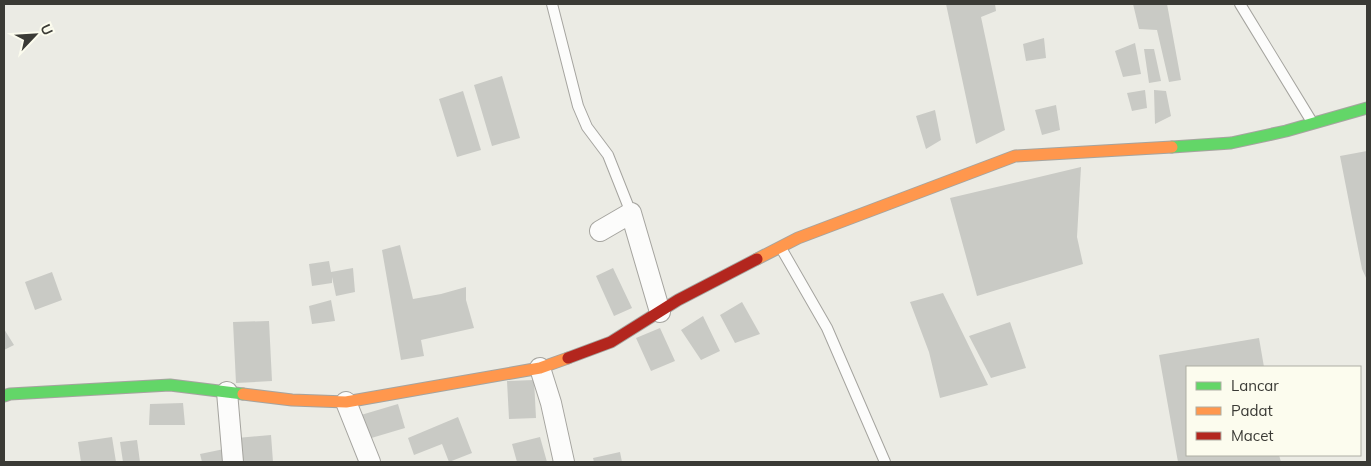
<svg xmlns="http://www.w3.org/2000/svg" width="1371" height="466" font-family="Mulish,sans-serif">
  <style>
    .building { fill: #c9cac5 }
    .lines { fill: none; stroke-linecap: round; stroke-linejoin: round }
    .lane-casing { stroke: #a5a49f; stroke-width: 12 }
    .street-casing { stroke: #a5a49f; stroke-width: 22 }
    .fast-casing { stroke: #a5a49f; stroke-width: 13 }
    .slow-casing { stroke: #a5a49f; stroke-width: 13 }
    .jam-casing { stroke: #a5a49f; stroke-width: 13 }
    .lane { stroke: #fcfcfb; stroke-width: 10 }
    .street { stroke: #fcfcfb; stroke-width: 20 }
    .fast { stroke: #63d668; stroke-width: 11 }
    .slow { stroke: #ff974d; stroke-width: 11 }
    .jam { stroke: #b3261e; stroke-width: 11 }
  </style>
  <rect width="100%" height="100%" fill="#ebebe4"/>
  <!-- building -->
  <path class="building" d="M946,4H995L996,11L981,17L1005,130L976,144Z
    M1133,4H1167L1181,80L1169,82L1157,30L1139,29Z
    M1044,38L1046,58L1026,61L1023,44Z
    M1135,43L1141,74L1123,77L1115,51Z
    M1144,49H1154L1161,81L1149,83Z
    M502,76L520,138L492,146L474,85Z
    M1145,90L1147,108L1132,111L1127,93Z
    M1154,90L1166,91L1171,116L1155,124Z
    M463,91L481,150L457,157L439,99Z
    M1056,105L1060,130L1042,135L1035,110Z
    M935,110L941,140L926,149L916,116Z
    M1367,151V280L1362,269L1340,156Z
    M1081,167L1077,237L1083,264L977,296L950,198Z
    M400,245L413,299L441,294L466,287V300L474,328L421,340L424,356L401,360L382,250Z
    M329,261L331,272L353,268L355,292L336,296L332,277V283L312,286L309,264Z
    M613,268L632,308L614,316L596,276Z
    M52,272L62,300L35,310L25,282Z
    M943,293L988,385L940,398L929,352L910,302Z
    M331,300L335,321L312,324L309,306Z
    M742,302L760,334L735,343L720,315Z
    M703,316L720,351L701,360L681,330Z
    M269,321L272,381L236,383L233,322Z
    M1010,322L1026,368L991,378L969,336Z
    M660,328L675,361L651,371L636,338Z
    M4,329L14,345L4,350Z
    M1259,338L1264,367H1187V455H1279L1281,462H1178L1159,355Z
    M534,380L536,418L509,419L507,381Z
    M183,403L185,425H149L150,404Z
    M398,404L405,428L368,439L361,415Z
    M458,417L472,453L449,462L442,444L414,455L408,438Z
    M271,435L273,462H239L237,438Z
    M112,437L116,462H81L78,442Z
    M540,437L547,462H517L512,444Z
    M137,440L140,462H123L120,442Z
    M229,448L230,462H202L200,454Z
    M620,452L622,462H594L593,458Z"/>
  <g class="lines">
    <!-- lane casing -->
    <g class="lane-casing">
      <path id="lane" d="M552,4L578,106L587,127L608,155L631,213
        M1240,4L1312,122
        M781,248L827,328L885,462"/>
    </g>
    <!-- street casing -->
    <g class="street-casing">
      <path id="street" d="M600,231L631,213L660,312
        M540,368L551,403L564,462
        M227,392L233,462
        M346,402L370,462"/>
    </g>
    <!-- fast casing -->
    <g class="fast-casing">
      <path id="fast" d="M1172,147L1231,143L1286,131L1367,108
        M4,396L10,394L170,385L243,394"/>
    </g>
    <!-- slow casing -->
    <g class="slow-casing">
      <path id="slow" d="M757,259L798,238L1015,156L1172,147
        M243,394L292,400L346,402L540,368L568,358"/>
    </g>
    <!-- jam casing -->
    <g class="jam-casing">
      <path id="jam" d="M568,358L611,342L678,300L757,259"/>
    </g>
    <!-- lane -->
    <use href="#lane" class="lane"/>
    <!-- street -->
    <use href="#street" class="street"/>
    <!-- fast -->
    <use href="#fast" class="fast"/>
    <!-- slow -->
    <use href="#slow" class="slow"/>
    <!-- jam -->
    <use href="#jam" class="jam"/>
  </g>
  <!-- border -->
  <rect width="1371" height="466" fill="none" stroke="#3a3a35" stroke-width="10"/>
  <!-- legend -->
  <rect x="1186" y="366" width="175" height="90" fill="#fcfcee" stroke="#aeaea4"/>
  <rect x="1196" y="382" width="25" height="8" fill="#63d668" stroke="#aeaea4"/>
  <text x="1231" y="391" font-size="15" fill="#3a3a35">Lancar</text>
  <rect x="1196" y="407" width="25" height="8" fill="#ff974d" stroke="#aeaea4"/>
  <text x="1231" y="416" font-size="15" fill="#3a3a35">Padat</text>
  <rect x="1196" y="432" width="25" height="8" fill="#b3261e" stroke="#aeaea4"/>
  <text x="1231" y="441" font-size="15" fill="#3a3a35">Macet</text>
  <!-- north arrow -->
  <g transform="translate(35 35) rotate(65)" stroke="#fcfcee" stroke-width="4" paint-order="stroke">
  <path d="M0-4L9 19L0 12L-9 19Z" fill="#3a3a35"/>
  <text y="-8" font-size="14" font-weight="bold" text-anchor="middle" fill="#3a3a35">U</text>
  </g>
</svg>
